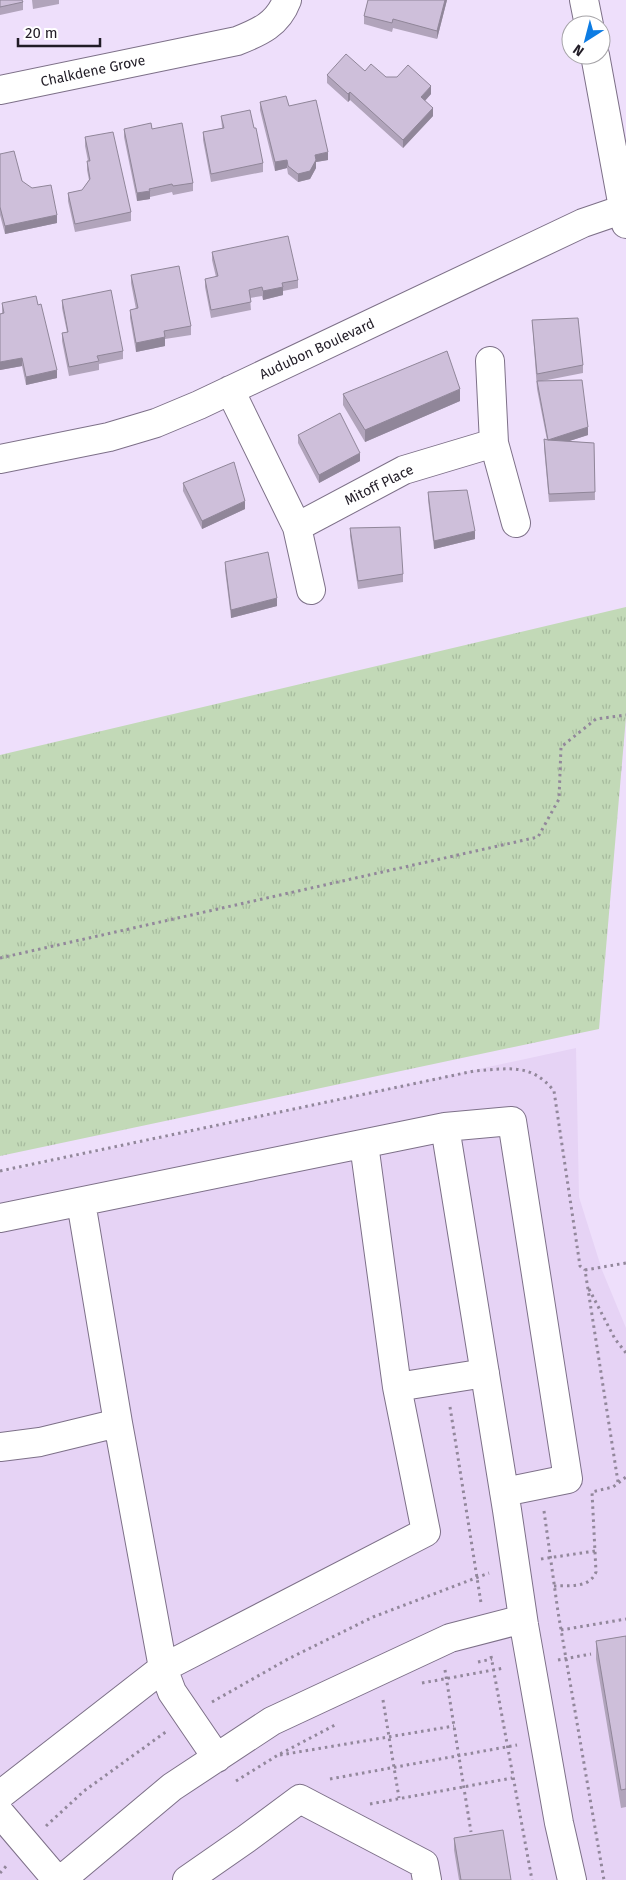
<svg xmlns="http://www.w3.org/2000/svg" width="626" height="1880" font-family="'Fira Sans',sans-serif">
  <style>
    .built { fill: #e6d3f5 }
    .grass { fill: url(#grass-tufts) }
    .lines { fill: none; stroke-linecap: round; stroke-linejoin: round }
    .minor-casing { stroke: #7d7088; stroke-width: 30 }
    .path { stroke: #92879b; stroke-width: 3; stroke-dasharray: 2.5 4; stroke-linecap: butt }
    .minor { stroke: #fff; stroke-width: 28 }
    .wall { fill: #b1a4bb }
    .shaded-wall { fill: #908699 }
    .building { fill: #cebfda; stroke: #908699 }
    .labels { text-anchor: middle; dominant-baseline: central; stroke-width: 4; stroke-linejoin: round; paint-order: stroke }
    .street-label { font-size: 14px; fill: #211c26; stroke: #fff }
  </style>
  <defs>
    <pattern id="grass-tufts" width="24" height="20" patternUnits="userSpaceOnUse" patternTransform="scale(1.25)"><rect width="24" height="20" fill="#c2d9b7"/><path d="M3 7l-1-3M5 7V3M7 7l1-3M15 17l-1-3M17 17v-4M19 17l1-3" fill="none" stroke="#a6ba9d"/></pattern>
  </defs>
  <rect width="100%" height="100%" fill="#eedffb"/>
  <!-- built -->
  <path class="built" d="M576,1048L579,1197L602,1270L626,1328V1880H0V1173Z"/>
  <!-- grass -->
  <path class="grass" d="M626,607V717L599,1029L0,1156V755Z"/>
  <g class="lines">
    <!-- minor casing -->
    <g class="minor-casing">
      <path id="minor" d="M584,0L589,25
        M595,55L626,224
        M0,90L237,41C260,32 278,24 287,0
        M490,361L494,443L516,523
        M230,390L297,527L311,590
        M0,459L109,437L156,423L199,405L583,223L624,209
        M297,527L404,470L494,443
        M445,1127L512,1121L568,1479L504,1492
        M364,1144L397,1387
        M81,1202L118,1423L163,1668L172,1692L217,1758
        M0,1218L445,1127L507,1510L524,1625L559,1823L572,1880
        M0,1447L40,1442L118,1423
        M0,1795L163,1668L426,1532L397,1387L485,1373
        M0,1813L57,1880
        M61,1880L172,1787L272,1721L450,1638L523,1619
        M187,1880L246,1839L300,1799L424,1864L427,1880"/>
    </g>
    <!-- path -->
    <path class="path" d="M0,958L538,837L559,799L561,747L596,719L626,715
      M0,1171L474,1071C507,1069 531,1062 554,1091L580,1266L585,1270
      M589,1289L615,1339L626,1353
      M450,1407L481,1603
      M618,1482L585,1270L626,1263
      M544,1511L558,1612L604,1880
      M541,1559L595,1551
      M554,1586C569,1585 589,1589 596,1572L592,1492L613,1487L626,1477
      M561,1630L626,1619
      M491,1656L532,1880
      M558,1660L591,1654
      M478,1662L492,1659
      M445,1670L471,1832
      M422,1683L504,1668
      M383,1700L399,1798
      M212,1702L288,1659L373,1617L489,1573
      M280,1755L454,1726
      M330,1779L517,1745
      M236,1781L278,1755L335,1725
      M370,1804L512,1778
      M46,1826L84,1791L167,1731
      M0,1873L8,1864"/>
    <!-- minor -->
    <use href="#minor" class="minor"/>
  </g>
  <!-- wall -->
  <path class="wall" d="M0,0L23,2V10L0,15Z
    M32,0H59V4L33,9Z
    M368,0H447L437,39L393,28L392,32L364,24V16Z
    M365,71L386,77L431,94L425,101L433,116L403,148L350,100L348,102L327,83V75Z
    M260,102L289,106L328,160L316,162V168L310,179L298,182L288,174L287,168L275,171L260,110Z
    M221,116L254,128L263,163V172L211,182L203,140V132L222,128Z
    M124,129H152L193,183V191L173,195L172,192L150,197V199L137,201L124,137Z
    M85,137L131,212V221L75,232L68,201V193L82,190L89,180L87,170V161H88L85,146Z
    M0,154L22,181L57,223L5,234L0,215Z
    M212,252L298,280V288L283,291V295L263,300L262,296L250,298L251,310L211,318L205,287V279L216,277L212,260Z
    M131,275L191,326V335L165,339V346L136,352L130,318V310L136,309L131,283Z
    M62,300L123,351V359L99,364V370L69,376L62,341V333L67,332L62,308Z
    M2,303L57,378L26,385L22,366L0,370V314L2,313Z
    M532,320L583,365V373L542,381L588,435L569,441L594,443L595,500L549,502L544,448V439L547,440L537,389Z
    M343,394L460,401L365,442L343,405Z
    M298,435L360,461L319,483L298,443Z
    M183,483L245,509L202,529L183,491Z
    M428,492L475,539L434,549L428,500Z
    M350,528L403,574V582L358,589L350,536Z
    M225,562L277,606L231,618L225,570Z
    M626,1636V1807L621,1808L596,1659V1641Z
    M454,1838L511,1880H459L454,1850Z"/>
  <!-- shaded-wall -->
  <path class="shaded-wall" d="M445,0H447L437,39V31Z
    M431,86V94L421,105V97Z
    M350,92V100L348,102V94Z
    M433,108V116L403,148V140Z
    M328,152V160L316,162V168L310,179L298,182V174L315,155Z
    M287,160V168L275,171V162Z
    M150,191V199L137,201V193Z
    M57,215V223L5,234V226Z
    M283,287V295L263,300V291Z
    M165,337V346L136,352V343Z
    M22,358V366L0,370V362Z
    M57,370V378L26,385V377Z
    M460,389V401L365,442V430Z
    M588,427V435L548,448V440Z
    M360,453V461L319,483V475Z
    M245,501V509L202,529V521Z
    M475,531V539L434,549V541Z
    M277,598V606L231,618V610Z"/>
  <!-- building -->
  <path class="building" d="M0,0H22L23,2L0,7Z
    M368,0H445L437,31L393,19L392,23L364,16Z
    M346,54L365,71L371,64L386,77H397L408,65L431,86L421,97L433,108L403,140L350,92L348,94L327,75Z
    M286,96L289,106L316,100L328,152L315,155L316,160L310,171L298,174L288,166L287,160L275,162L260,102Z
    M250,110L254,128H256L263,163L211,174L203,132L224,128L221,116Z
    M151,123L152,129L182,123L193,183L173,186L172,184L149,189L150,191L137,193L124,129Z
    M113,132L131,212L75,224L68,193L82,190L90,179L87,161H90L85,137Z
    M14,151L22,181L32,188L51,185L57,215L5,226L0,207V154Z
    M288,236L298,280L282,283L283,287L263,291L262,287L249,290L251,302L211,310L205,279L218,276L212,252Z
    M179,266L191,326L164,331L165,337L136,343L130,310L138,308L131,275Z
    M111,290L123,351L97,356L99,361L69,367L62,333L68,332L62,300Z
    M36,296L38,305L41,304L57,370L26,377L22,358L0,362V314L4,313L2,303Z
    M578,318L583,365L537,374L532,320Z
    M447,351L460,389L365,430L343,394Z
    M582,380L588,427L548,440L594,443L595,492L549,494L544,439L548,440L537,381Z
    M340,413L360,453L319,475L298,435Z
    M234,462L245,501L202,521L183,483Z
    M467,490L475,531L434,541L428,492Z
    M400,527L403,574L358,581L350,528Z
    M268,552L277,598L231,610L225,562Z
    M626,1636V1789L621,1790L596,1641Z
    M503,1830L511,1880H461L454,1838Z"/>
  <g class="labels">
    <!-- street labels -->
    <g class="street-label">
      <text transform="translate(93 71) rotate(-12)">Chalkdene Grove</text>
      <text transform="translate(317 349) rotate(-25)">Audubon Boulevard</text>
      <text transform="translate(379 485) rotate(-26)">Mitoff Place</text>
    </g>
  </g>
  <!-- north arrow -->
  <g transform="translate(586 40) rotate(216)"><circle r="24" fill="#ffffff" stroke="#a6a4a8"/>
  <path d="M0-4L9 19L0 12L-9 19Z" fill="#0d7ce3"/>
  <text y="-8" font-size="14" font-weight="bold" text-anchor="middle" fill="#211c26">N</text>
  </g>
  <!-- scale -->
  <path d="M18 38v8h82v-8" fill="none" stroke="#211c26" stroke-width="2.5"/>
  <text x="25" y="38" font-size="15" fill="#211c26" stroke="#ffffff" stroke-width="4" paint-order="stroke">20 m</text>
</svg>
